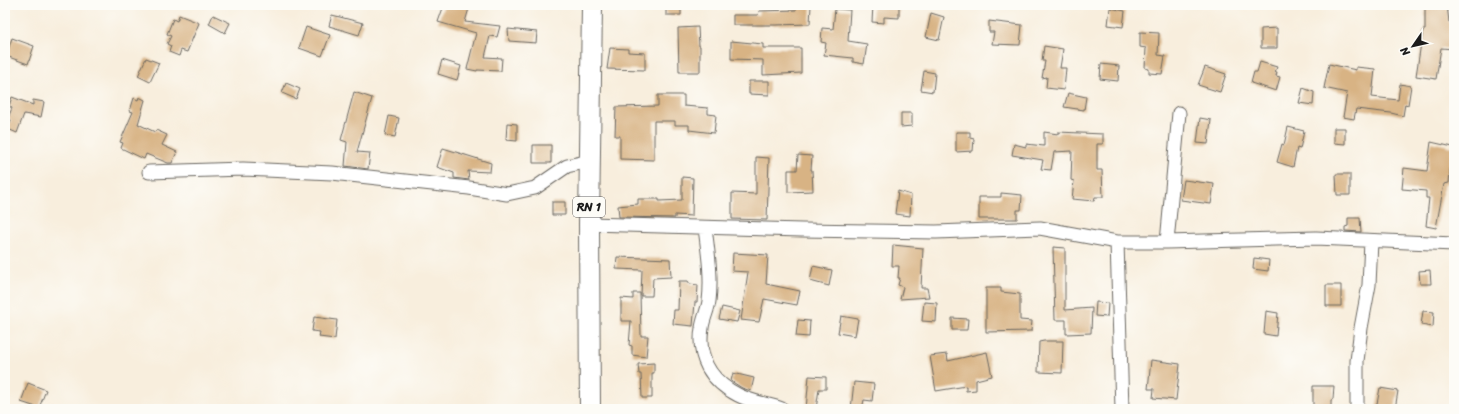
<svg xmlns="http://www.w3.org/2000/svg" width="1459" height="414" font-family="Sriracha,sans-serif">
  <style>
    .building { fill: #d8b384 }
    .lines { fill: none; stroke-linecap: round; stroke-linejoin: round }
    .minor-casing { stroke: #696660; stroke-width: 15 }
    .primary-casing { stroke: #696660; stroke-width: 22 }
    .minor { stroke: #fff; stroke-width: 13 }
    .primary { stroke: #fff; stroke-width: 20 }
    .labels { text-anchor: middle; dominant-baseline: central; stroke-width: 4; stroke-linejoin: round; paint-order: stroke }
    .shield { fill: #fdfcf7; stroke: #605f5e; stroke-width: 1 }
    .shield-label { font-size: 12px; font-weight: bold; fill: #1c1c1c }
  </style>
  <rect width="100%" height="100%" fill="#fdfcf7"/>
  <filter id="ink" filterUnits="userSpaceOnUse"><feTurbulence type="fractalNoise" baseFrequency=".025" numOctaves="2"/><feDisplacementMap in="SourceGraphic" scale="8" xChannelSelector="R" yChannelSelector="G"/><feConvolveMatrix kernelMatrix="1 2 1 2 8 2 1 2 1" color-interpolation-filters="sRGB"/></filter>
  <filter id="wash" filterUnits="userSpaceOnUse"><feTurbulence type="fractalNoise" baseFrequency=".012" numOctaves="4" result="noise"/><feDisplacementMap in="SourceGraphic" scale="16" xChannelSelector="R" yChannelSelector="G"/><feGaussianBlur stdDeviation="0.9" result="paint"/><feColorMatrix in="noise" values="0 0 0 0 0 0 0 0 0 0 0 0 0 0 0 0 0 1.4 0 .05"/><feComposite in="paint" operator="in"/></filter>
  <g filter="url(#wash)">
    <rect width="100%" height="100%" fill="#f8eedd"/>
    <g id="blocks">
      <!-- building -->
      <path class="building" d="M444,5H470L465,22L500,26L497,37L490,36L485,57L502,58L501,71L477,70V71L467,69L476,33L438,22Z
        M666,5H681V15H666Z
        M796,5H811L810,24L775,25H733V15H758L759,11L796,10Z
        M873,5H899V18L884,17V23L872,22Z
        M1425,5H1447L1449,22H1454V49L1441,48L1436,79L1416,76L1423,30H1425Z
        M1110,8L1125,11L1123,27L1108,25Z
        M835,9L850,10L848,41L867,44L864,64L853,62V58L824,55L826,43L821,42L822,28L833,29Z
        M931,13L944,17L939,40L926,37Z
        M179,15L199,23L187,52L181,50L179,56L169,52L171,46L167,44L171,36L167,34L173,19L177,21Z
        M213,15L230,23L225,33L209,24Z
        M332,15L363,23L359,35L329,26Z
        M989,21L1022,25L1020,45L992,44L994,32H989Z
        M306,27L330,35L322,56L299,48Z
        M698,27L699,46H700V72H679L678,28Z
        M1277,28V48H1261V29Z
        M508,29L537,32L536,43L509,41Z
        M1140,32L1159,33L1158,55L1165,56L1162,74L1149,73V69L1145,68L1146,48L1140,47Z
        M12,38L34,46L28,64L6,56Z
        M731,41L763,44V48H801V73L763,75V60L731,59Z
        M1044,46L1063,49L1060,68H1066L1064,90L1046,88L1047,77L1042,78L1045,61H1042Z
        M610,48L628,49V52L645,53V70L607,69Z
        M146,58L159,63L150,82L138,76Z
        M442,60L461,66L457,80L438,74Z
        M1260,62L1277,67L1275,72H1277L1276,76L1280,77L1276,91L1251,83L1254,72H1257Z
        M1101,64L1119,66L1118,81L1100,79Z
        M1329,64L1356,70V67L1375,69L1372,97L1398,100L1400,84L1411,86L1408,105L1405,104L1403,116L1391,113L1356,109L1354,119L1343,117L1347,93L1324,88Z
        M1205,67L1226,74L1220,92L1198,85Z
        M924,71L935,73L933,92L921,90Z
        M749,81H769V95L749,94Z
        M286,83L300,89L296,99L282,93Z
        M1303,88L1314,92L1313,105L1299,103Z
        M354,92L372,98L357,152L370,153L368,169L345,166L347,142L341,140Z
        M1068,93L1086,97L1084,110L1064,107Z
        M658,95H684V106L708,108V114L716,115L714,133L689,130V125H675V121H654V160L620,159V136H615L616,107L658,106Z
        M12,97L33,105V100L44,102L41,117L24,114L17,133L8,129L11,120L8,118L12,108L9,106Z
        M139,97L145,100L138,124L155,132L156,130L167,135L162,145L177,152L172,163H168L146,154L144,159L121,148L123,143L120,142L133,112L130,111L134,98L138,100Z
        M901,113H912V126L901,127Z
        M389,116L399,118L395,137L385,135Z
        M1200,118L1211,120L1208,144L1197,143Z
        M507,123L517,124V141L506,140Z
        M1288,127L1304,131L1300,149L1297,148L1293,167L1277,162L1282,144L1284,145Z
        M1334,128H1345V144L1334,143Z
        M956,132H970V138L974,139L973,151L956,152Z
        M1044,132L1058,134V132L1103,134V144H1097V170H1102L1103,197H1095L1094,201L1072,199L1074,181L1071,180L1072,151L1054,152L1051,170L1041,169L1043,160L1012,155L1014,144L1026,147V144L1044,146Z
        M1431,142L1453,147L1451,158L1449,183L1444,184L1436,228L1426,226L1429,198H1426V191L1402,189L1404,168L1427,171Z
        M533,145H551V163H533Z
        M443,148L491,163L490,172L468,171L469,180L454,178V173L437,167Z
        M798,155L812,156L811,170H812L813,191L788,192V170H797Z
        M756,157L769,158L767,220L732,219V193L756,194Z
        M1336,174H1350V195H1337Z
        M682,177L693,178L692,216L675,215V218L619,217L618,206L638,204V199H659V201L682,200Z
        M1184,180L1214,184L1211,204L1181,200Z
        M898,191L911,195L910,216L895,214Z
        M1001,193L1022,195L1021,210H1017V219H979V197H1001Z
        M552,202H565V215H552Z
        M1348,218H1360L1361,232L1345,231V227L1348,226Z
        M893,245L923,248L921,288H927L929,297L900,299L903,287L898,285L900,278H898L899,266H892Z
        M1053,247L1065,248V310L1092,308L1091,333L1066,334V320H1055Z
        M733,253L768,255L766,284L800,291L797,305L764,299L759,322L741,320L748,272L732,271Z
        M617,257L670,259L671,277L653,278L652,296H641L642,270L616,269Z
        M1254,258L1269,260L1268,271L1253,269Z
        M813,266L832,270L829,286L810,281Z
        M1430,270L1431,284H1420L1419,271Z
        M679,281H688L690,284L698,285L697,302H695L693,326L673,324L674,310H678Z
        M1326,285H1341V306H1326Z
        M986,288H1001V292L1020,294V320L1032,321L1031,331L986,332Z
        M633,293H640L641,336H648L646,357L632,355V346L629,345L631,321H621V298L633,299Z
        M924,302L937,303L936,322L922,321Z
        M1096,302L1108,303L1107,317L1095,316Z
        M722,307L740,311L737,322L719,319Z
        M1266,311L1278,313L1276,336L1264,334Z
        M1423,311L1434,312L1433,327L1421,325Z
        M841,316L858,319L855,336L838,333Z
        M314,317L337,320L335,339L319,337L320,332L312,331Z
        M952,318L968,319L967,330H952Z
        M798,320L810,321L809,337L796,336Z
        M1044,341H1063L1062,373L1038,372L1039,342Z
        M987,352L992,376L976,380V390L966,391V386L936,391L930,356L947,354L948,361Z
        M1151,360L1180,364L1176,400L1153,398L1154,389H1148Z
        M654,363V373H652V398H642L641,374H639L638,364Z
        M733,373L754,378L751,391L742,388L731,381Z
        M809,376L826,377V389H819L816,409H806Z
        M854,382L874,384L872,401L864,400L862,409H851Z
        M28,383L46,390L39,408L21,402Z
        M1313,386H1334L1333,399L1331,400V408H1313Z
        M1380,388L1398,391L1395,409H1376Z"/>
    </g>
  </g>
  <g filter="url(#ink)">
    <use href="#blocks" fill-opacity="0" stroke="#696660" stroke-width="1"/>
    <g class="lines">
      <!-- minor casing -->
      <g class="minor-casing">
        <path id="minor" d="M149,172L243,169L332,173L469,188L507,194L535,188L567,166L590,161
          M589,224L802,230L936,232L1040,228L1117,242H1167L1316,238L1454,244
          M705,228C708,252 712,277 709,301C708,310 703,319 702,328C697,358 711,381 738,395C751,402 768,404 782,409
          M1117,242L1122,409
          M1167,242L1179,113
          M1357,409V361L1361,328L1369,285L1371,241"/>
      </g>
      <!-- primary casing -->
      <g class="primary-casing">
        <path id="primary" d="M590,409L589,224L592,5"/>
      </g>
      <!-- minor -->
      <use href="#minor" class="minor"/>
      <!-- primary -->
      <use href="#primary" class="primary"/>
    </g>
  </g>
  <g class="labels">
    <!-- shield labels -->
    <rect class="shield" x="573" y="197" width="32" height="20" rx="3"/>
    <g class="shield-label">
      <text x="589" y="207">RN 1</text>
    </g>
  </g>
  <!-- margin -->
  <rect width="1459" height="414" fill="none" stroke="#fdfcf7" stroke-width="20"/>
  <!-- north arrow -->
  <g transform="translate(1413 46) rotate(236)" stroke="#fdfcf7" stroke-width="3" paint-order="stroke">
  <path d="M0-3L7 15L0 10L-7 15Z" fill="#1c1c1c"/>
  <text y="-6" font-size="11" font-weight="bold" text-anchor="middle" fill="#1c1c1c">N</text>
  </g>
</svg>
